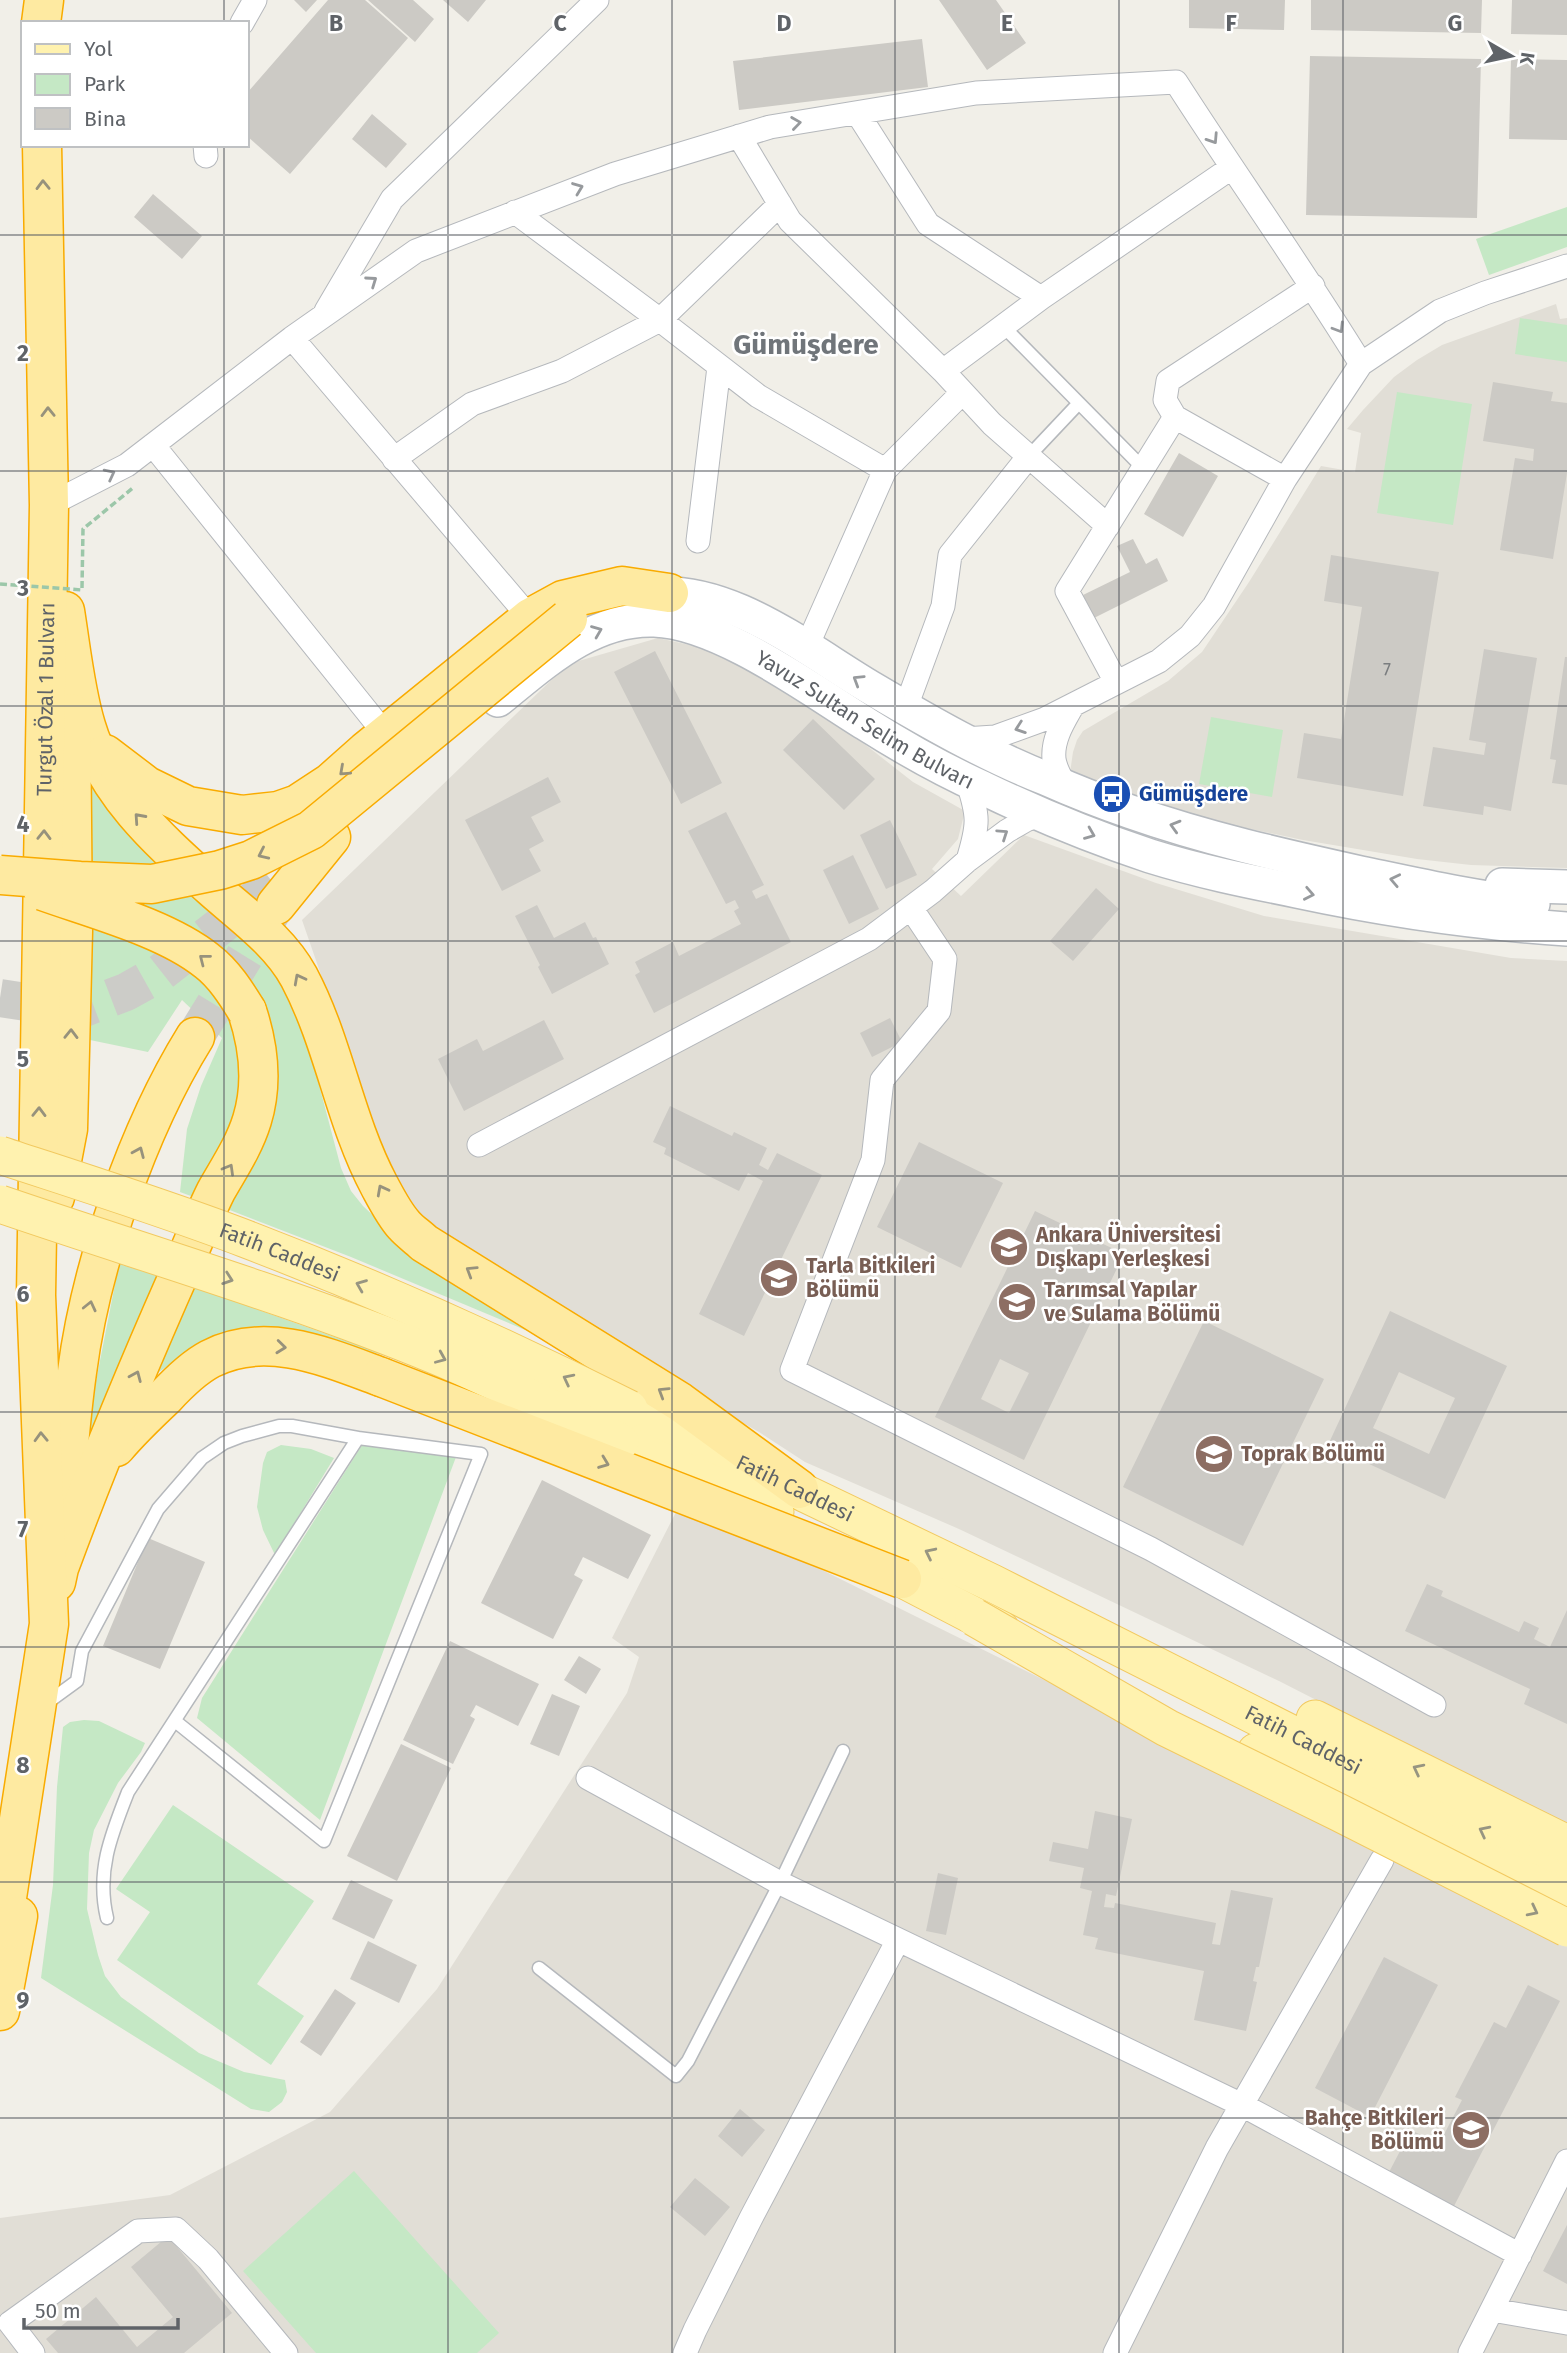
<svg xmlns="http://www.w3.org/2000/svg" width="1567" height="2353" font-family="'Fira Sans',sans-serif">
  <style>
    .education { fill: #e1ded6 }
    .green { fill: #c5e8c5 }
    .building { fill: #cccac5; fill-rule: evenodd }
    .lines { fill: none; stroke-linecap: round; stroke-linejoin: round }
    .trunk-tunnel { stroke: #ccccc8; stroke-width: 38; stroke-dasharray: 38 19; stroke-linecap: butt }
    .service-casing { stroke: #b5b8bc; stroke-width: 15 }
    .minor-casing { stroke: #b5b8bc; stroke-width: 25 }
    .secondary-casing { stroke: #b6babf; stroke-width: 36 }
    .primary-casing { stroke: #f2c960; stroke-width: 39 }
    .trunk-casing { stroke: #f9ab00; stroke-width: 41 }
    .path { stroke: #9cc7a9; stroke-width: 3.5; stroke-dasharray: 7 3.5; stroke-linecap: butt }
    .service { stroke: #fff; stroke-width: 12 }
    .minor { stroke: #fff; stroke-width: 23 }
    .secondary { stroke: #fff; stroke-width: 33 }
    .primary { stroke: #fff2af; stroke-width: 37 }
    .trunk { stroke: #feeaa1; stroke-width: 38 }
    .primary-bridge-casing { stroke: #f2c960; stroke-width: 39; stroke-linecap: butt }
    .trunk-bridge-casing { stroke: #f9ab00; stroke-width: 41; stroke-linecap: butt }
    .path-bridge { stroke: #9cc7a9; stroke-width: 3.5; stroke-dasharray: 7 3.5; stroke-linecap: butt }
    .primary-bridge { stroke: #fff2af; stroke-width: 37 }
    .trunk-bridge { stroke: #feeaa1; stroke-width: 38 }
    .oneway { stroke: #979a9d }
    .oneway2 { stroke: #97927c }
    .oneway3 { stroke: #979581 }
    .grid { fill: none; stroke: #5f6368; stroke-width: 2; stroke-opacity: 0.55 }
    .labels { text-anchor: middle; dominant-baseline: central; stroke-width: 5; stroke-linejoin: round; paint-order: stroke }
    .number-label { font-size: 18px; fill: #7a7d7f }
    .street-label { font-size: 21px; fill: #5f6368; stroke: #fff }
    .transit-label { font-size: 21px; font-weight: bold; fill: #164399; stroke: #fff; text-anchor: start }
    .education-label { font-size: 21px; font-weight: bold; fill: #785e54; stroke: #fff; text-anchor: start }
    .district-label { font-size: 28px; font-weight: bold; fill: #70757a; stroke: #fff }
    .grid-label { font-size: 23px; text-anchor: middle; font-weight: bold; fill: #5f6368; stroke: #fff; stroke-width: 5; stroke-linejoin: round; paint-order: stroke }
  </style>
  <rect width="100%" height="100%" fill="#f1efe8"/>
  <!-- education -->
  <path class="education" d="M1556,304L1560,319L1567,318V868L1471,865L1417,859L1303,840L1193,817L1070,773L1073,752L1077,740L1083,731L1168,681L1202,652L1249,582L1321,466L1355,472L1361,433L1347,429L1363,410L1394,377L1417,360L1442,345Z
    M658,638L703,648L812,703L913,782L965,811L958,839L932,869L961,896L1024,835L1156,883L1264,916L1511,958L1567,961V1828L1279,1681L959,1529L805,1462L759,1432L674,1384L428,1232L392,1180L302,920L568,664Z
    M678,1508L812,1565L1567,1939V2353H0V2218L170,2195L330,2112L437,1989L627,1693L639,1657L612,1638Z"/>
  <!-- green -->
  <path class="green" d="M1567,207V247L1489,275L1476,239Z
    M1520,318L1567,325V362L1515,354Z
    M1397,392L1472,404L1453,525L1377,513Z
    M1211,717L1283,730L1272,797L1199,784Z
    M89,781L264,958L286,992L309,1047L341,1168L351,1191L363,1206L412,1252L530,1332L351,1257L227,1209L271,1039L92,892Z
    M93,925L194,968L238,1026L243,1097L199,1199L180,1192L187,1129L201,1086L222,1038L182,1000L148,1052L90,1040Z
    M119,1264L165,1278L93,1435L86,1432Z
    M192,1286L388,1356L295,1333L188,1352L156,1374Z
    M281,1445L311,1449L334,1458L275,1555L263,1530L257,1507L263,1463L267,1452Z
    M362,1445L459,1449L320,1820L197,1718L202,1698Z
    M84,1720L99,1721L145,1743L141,1752L118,1783L94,1830L89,1853L87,1909L98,1955L105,1976L121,1997L199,2053L244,2072L285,2080L287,2092L282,2102L269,2112L251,2109L41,1978L53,1885L57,1787L63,1727L70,1722Z
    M173,1805L314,1901L257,1984L304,2016L271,2065L117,1960L150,1912L116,1889Z
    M354,2171L499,2333L477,2353H316L243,2271Z"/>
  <!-- building -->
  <path class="building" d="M294,0H317L306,12Z
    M328,0H365L408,38L290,174L247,136V93Z
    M368,0H413L434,19L415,42Z
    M443,0H486L468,22Z
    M939,0H996L1026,43L987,70Z
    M1189,0H1285L1284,30L1189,28Z
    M1311,0H1482L1481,33L1311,30Z
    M1512,0H1567V35L1511,34Z
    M922,39L928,87L739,110L733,61Z
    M1310,56L1481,59L1477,218L1306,215Z
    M1511,59L1567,60V140L1509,139Z
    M372,114L407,144L386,168L352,139Z
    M153,194L202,236L182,259L134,217Z
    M1493,382L1553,392L1551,401L1567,403V473L1553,559L1500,550L1515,458L1533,461L1534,449L1483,441Z
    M1179,453L1218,476L1183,537L1144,514Z
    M1133,539L1146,564L1157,558L1168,581L1094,618L1083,595L1130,572L1117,546Z
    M1331,555L1439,572L1403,796L1297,778L1304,733L1341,739L1362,607L1324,601Z
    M1484,649L1537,658L1511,811L1484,806L1483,815L1423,806L1433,747L1484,755L1486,743L1469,740Z
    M655,651L722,783L681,804L614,672Z
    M1565,657H1567V785L1552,783L1556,760L1550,759Z
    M813,719L875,779L844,810L783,750Z
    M548,777L561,802L531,817L544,841L529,849L541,871L502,891L465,820Z
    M726,812L764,885L752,891L756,899L767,894L791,942L654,1013L635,975L640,972L635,962L673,942L679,956L741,924L734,911L739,908L735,900L726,904L688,831Z
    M890,820L917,875L886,889L860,835Z
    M853,855L879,909L849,924L823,870Z
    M1096,888L1119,909L1073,961L1050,941Z
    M537,905L554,938L585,922L593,938L596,937L609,964L552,994L538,967L540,965L515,916Z
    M890,1018L902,1042L872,1057L860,1033Z
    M544,1020L564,1059L464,1111L438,1059L477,1039L483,1051Z
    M670,1106L732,1136L734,1132L767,1148L759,1165L768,1170L777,1153L822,1175L744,1336L699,1314L763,1181L748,1173L739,1191L664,1154L666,1148L653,1142Z
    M919,1142L1003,1183L961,1268L877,1227Z
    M1035,1211L1124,1254L1024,1460L935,1417ZM1000,1359L1029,1373L1009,1413L981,1399Z
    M1390,1311L1507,1366L1445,1499L1328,1445ZM1399,1372L1455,1398L1429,1454L1373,1428Z
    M1204,1321L1324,1379L1243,1546L1123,1487Z
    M542,1480L651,1535L628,1579L583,1557L574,1575L583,1580L553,1639L481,1603Z
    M148,1538L205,1562L160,1669L103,1646Z
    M1427,1584L1443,1591L1441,1596L1519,1632L1524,1621L1539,1628L1534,1639L1550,1647L1567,1610V1724L1524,1704L1530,1689L1405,1631Z
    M450,1641L539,1684L518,1726L476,1705L470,1716L475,1719L453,1764L403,1740Z
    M579,1656L601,1669L586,1694L564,1680Z
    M552,1694L580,1706L559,1756L530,1744Z
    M401,1744L451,1768L397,1881L347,1856Z
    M1095,1811L1132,1819L1116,1896L1106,1894L1104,1907L1114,1908L1115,1903L1216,1923L1212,1944L1220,1945L1231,1890L1273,1898L1259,1967H1256L1253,1981L1257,1982L1246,2031L1194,2020L1204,1971L1095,1949L1098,1938L1083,1935L1092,1891L1080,1888L1084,1868L1049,1861L1053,1842L1088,1849Z
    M938,1873L958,1878L946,1935L926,1931Z
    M351,1880L393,1900L374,1939L332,1919Z
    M368,1941L417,1965L399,2003L350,1979Z
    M1384,1957L1438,1985L1370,2117L1315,2088Z
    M1528,1985L1560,2001L1453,2208L1387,2176L1411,2130L1439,2144L1462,2100L1455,2097L1494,2022L1506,2028Z
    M335,1989L356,2003L321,2056L300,2042Z
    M740,2109L765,2130L742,2157L718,2136Z
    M695,2178L730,2207L705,2236L670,2207Z
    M1567,2225V2284L1543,2271Z
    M168,2236L232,2313L184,2353H58L46,2339L96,2297L137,2347L173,2317L131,2267Z"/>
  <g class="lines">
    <!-- trunk-tunnel -->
    <path class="trunk-tunnel" d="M0,998L79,1010L126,992L160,973L274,884
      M195,1037L276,905"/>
    <!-- service casing -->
    <g class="service-casing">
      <path id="service" d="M1003,326L1143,468
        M1029,456L1079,403
        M44,1705L77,1681L82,1651L158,1509L202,1458L224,1443L242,1436L279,1426H292L358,1438
        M107,1918C96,1872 111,1835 128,1792L358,1438L481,1454L324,1841L175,1721
        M539,1968L676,2076L688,2061L780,1883L843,1751"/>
    </g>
    <!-- minor casing -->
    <g class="minor-casing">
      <path id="minor" d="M242,23L255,0
        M858,114L928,224L1041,298
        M739,136L790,221L943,371L992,424L1108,526
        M205,145L206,156
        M515,212L660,320L758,396L885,470
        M326,311L392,199L597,0
        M292,338L530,618
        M943,371L1041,298L1231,168
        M153,445L386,735
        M394,459L472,404L562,371L660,320L780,204
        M1285,479L1175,417L1165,400L1168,381L1313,286
        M49,505L127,465L292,338L416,251L615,174L770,127L976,93L1176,82C1237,177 1302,268 1361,364
        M698,541L719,367
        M812,635L885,470L962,393
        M1116,682L1067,591L1175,417
        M910,696L943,606L950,555L1029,456
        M964,739L995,737L1045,719L1159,661L1190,636L1214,606L1285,479L1361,364L1440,311L1485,293L1567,266
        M967,780C979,816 979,824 968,860
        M1065,786C1061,778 1055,768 1054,759C1052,739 1064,721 1073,705
        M911,908L945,959L939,1011L882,1080L873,1160L792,1370L1151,1549L1434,1705
        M479,1145L869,939L933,891L968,860L1007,831L1026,820L1043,814
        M588,1778L780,1883L1242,2105L1520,2255
        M1492,2310L1567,2323
        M33,2353L10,2323L138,2231L176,2229L208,2259L286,2353
        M685,2353L695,2330L751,2218L898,1940
        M1115,2353L1217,2148L1382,1860
        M1470,2353L1567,2161"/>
    </g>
    <!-- secondary casing -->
    <g class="secondary-casing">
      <g id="secondary">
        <path d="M642,595C726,582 805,649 873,689C927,721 988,756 1047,779C1074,791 1102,802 1131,812C1205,838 1284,856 1361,873C1418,885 1475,898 1533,904"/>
        <path id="s1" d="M498,700C544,663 591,618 654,620C720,622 811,690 866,724C904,748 943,770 983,788C1037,814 1093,837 1150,856C1198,871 1247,881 1297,891C1386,910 1476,923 1567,929"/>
        <path d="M1502,885L1567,887"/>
      </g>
    </g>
    <!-- primary casing -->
    <g class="primary-casing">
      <g id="primary">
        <path id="s2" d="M629,1409L992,1583L1567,1873"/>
        <path d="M620,1442L775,1512"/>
        <path d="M876,1565L1001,1630"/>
        <path d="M1315,1719L1567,1844"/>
        <path d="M1256,1752L1567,1900"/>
      </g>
    </g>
    <!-- trunk casing -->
    <g class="trunk-casing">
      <g id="trunk">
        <path d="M41,23L44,0"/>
        <path d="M65,611C71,648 75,690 86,726C106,794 160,841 211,887C241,914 279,940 299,977C334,1043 344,1119 379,1185C386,1198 394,1214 404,1225C410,1232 418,1237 424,1243L680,1402L799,1489"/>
        <path d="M105,754L147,786L188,806L242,815L278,811L298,804L330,783L366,751L530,618L563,600L622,586L669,593"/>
        <path d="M276,905L331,837"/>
        <path d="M55,1197L68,1129L73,931L71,713"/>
        <path d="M116,1447C131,1429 148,1413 165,1397C178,1383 193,1368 210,1359C265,1330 327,1357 381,1377"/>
        <path d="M64,1499C68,1457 71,1414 77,1372C91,1264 138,1129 195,1037"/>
        <path d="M56,1582L59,1568C98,1462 142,1357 188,1254C197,1233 206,1211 216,1191C229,1168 244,1146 252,1120C263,1084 259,1047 247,1011"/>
        <path id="s3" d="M0,1943L49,1624L36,1295L49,505L42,145"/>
        <path d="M0,2011L18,1916"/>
      </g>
    </g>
    <!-- path -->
    <path class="path" d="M82,588L83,529L134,487"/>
    <!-- service -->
    <use href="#service" class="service"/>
    <!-- minor -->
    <use href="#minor" class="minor"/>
    <!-- secondary -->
    <use href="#secondary" class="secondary"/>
    <!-- primary -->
    <use href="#primary" class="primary"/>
    <!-- trunk -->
    <use href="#trunk" class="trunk"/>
    <!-- primary-bridge casing -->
    <g class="primary-bridge-casing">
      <g id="primary-bridge">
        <path id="s4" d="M0,1155C82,1182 165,1208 246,1239C377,1289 504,1346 629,1409"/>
        <path d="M0,1204C146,1254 294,1297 437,1356C499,1382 559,1412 620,1442"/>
        <path d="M974,1617L1167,1728L1338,1812L1567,1928"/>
      </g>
    </g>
    <!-- trunk-bridge casing -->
    <g class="trunk-bridge-casing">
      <path id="trunk-bridge" d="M0,875L80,881L152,884L220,870L251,860L311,830L568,619
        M43,891C93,909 166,928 207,961C224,974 236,993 247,1011
        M381,1377L902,1579"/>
    </g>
    <!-- path-bridge -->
    <path class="path-bridge" d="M0,584L82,590"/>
    <!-- primary-bridge -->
    <use href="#primary-bridge" class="primary-bridge"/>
    <!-- trunk-bridge -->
    <use href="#trunk-bridge" class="trunk-bridge"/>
  </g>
  <!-- one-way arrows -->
  <defs><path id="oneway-chevron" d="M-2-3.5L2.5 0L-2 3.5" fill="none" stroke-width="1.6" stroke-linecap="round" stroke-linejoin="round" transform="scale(1.75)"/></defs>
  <g class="oneway">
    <use href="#oneway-chevron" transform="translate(796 123) rotate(-8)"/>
    <use href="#oneway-chevron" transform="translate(1213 139) rotate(57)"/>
    <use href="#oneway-chevron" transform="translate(578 188) rotate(-21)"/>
    <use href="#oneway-chevron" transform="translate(372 281) rotate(-35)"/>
    <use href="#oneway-chevron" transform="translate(1339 328) rotate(58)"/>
    <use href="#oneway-chevron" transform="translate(110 474) rotate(-27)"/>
    <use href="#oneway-chevron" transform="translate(597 631) rotate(-22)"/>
    <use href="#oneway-chevron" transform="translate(858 680) rotate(-148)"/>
    <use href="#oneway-chevron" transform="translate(1020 728) rotate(161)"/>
    <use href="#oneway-chevron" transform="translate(1175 826) rotate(-164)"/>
    <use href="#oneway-chevron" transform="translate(1003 834) rotate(-34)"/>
    <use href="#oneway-chevron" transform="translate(1090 834) rotate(22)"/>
    <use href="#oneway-chevron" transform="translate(1395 880) rotate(-168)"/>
    <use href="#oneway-chevron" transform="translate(1309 894) rotate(11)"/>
  </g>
  <g class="oneway2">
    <use href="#oneway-chevron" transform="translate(43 185) rotate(-91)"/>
    <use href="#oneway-chevron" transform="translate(48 412) rotate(-91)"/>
    <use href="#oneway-chevron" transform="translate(344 771) rotate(138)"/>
    <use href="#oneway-chevron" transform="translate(139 818) rotate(-132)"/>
    <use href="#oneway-chevron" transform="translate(44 835) rotate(-89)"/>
    <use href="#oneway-chevron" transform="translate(263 854) rotate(155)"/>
    <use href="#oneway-chevron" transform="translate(204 959) rotate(-142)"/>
    <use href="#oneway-chevron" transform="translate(299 979) rotate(-118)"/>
    <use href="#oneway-chevron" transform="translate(71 1034) rotate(-89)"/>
    <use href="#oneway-chevron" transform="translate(39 1112) rotate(-89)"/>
    <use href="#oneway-chevron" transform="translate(139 1152) rotate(-67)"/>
    <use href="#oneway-chevron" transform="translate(229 1169) rotate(-60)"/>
    <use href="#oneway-chevron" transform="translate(382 1190) rotate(-118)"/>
    <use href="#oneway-chevron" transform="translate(471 1271) rotate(-148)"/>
    <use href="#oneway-chevron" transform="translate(90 1306) rotate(-77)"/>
    <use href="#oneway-chevron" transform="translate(281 1347) rotate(6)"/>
    <use href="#oneway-chevron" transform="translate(136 1376) rotate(-67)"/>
    <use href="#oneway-chevron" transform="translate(663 1392) rotate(-148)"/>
    <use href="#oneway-chevron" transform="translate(41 1437) rotate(-92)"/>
    <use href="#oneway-chevron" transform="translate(604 1463) rotate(21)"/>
  </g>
  <g class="oneway3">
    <use href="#oneway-chevron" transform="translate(228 1279) rotate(19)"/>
    <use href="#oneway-chevron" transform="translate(361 1285) rotate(-158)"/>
    <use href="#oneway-chevron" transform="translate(441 1358) rotate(23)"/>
    <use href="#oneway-chevron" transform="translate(568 1379) rotate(-153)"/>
    <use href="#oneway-chevron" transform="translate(930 1553) rotate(-154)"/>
    <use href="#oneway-chevron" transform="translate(1418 1769) rotate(-153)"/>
    <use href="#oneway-chevron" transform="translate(1484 1831) rotate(-153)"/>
    <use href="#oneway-chevron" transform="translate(1533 1911) rotate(27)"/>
  </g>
  <!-- grid -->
  <path class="grid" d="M224,0V23M448,0V2353M672,0V2353M895,0V2353M1119,0V2353M1343,0V2353M224,145V2353M0,235H1567M0,471H1567M0,706H1567M0,941H1567M0,1176H1567M0,1412H1567M0,1647H1567M0,1882H1567M0,2118H1567"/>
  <!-- icons -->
  <defs>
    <g id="bus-disc" transform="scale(2.0125)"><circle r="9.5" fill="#1a4fb4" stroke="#fff"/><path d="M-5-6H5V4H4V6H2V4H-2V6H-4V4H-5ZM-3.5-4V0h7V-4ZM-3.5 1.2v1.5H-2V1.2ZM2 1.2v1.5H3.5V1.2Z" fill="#fff"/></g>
    <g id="university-disc" transform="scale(2.0125)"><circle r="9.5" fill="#8d6e63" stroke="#fff"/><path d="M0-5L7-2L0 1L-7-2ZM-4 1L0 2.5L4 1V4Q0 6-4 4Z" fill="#fff"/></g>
    <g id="school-disc" transform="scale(2.0125)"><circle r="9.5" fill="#8d6e63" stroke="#fff"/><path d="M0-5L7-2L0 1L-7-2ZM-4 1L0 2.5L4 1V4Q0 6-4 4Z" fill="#fff"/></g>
  </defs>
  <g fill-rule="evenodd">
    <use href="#bus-disc" x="1112" y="794"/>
    <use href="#university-disc" x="1009" y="1247"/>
    <use href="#school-disc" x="779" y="1278"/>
    <use href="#university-disc" x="1017" y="1302"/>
    <use href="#university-disc" x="1214" y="1454"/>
    <use href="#university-disc" x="1471" y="2130"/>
  </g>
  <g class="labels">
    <!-- number labels -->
    <g class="number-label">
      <text x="1387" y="670">7</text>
    </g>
    <!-- street labels -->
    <g class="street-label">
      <text stroke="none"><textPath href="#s3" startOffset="1248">Turgut Özal 1 Bulvarı</textPath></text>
      <text stroke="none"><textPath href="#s1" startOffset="415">Yavuz Sultan Selim Bulvarı</textPath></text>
      <text stroke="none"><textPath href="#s4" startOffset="296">Fatih Caddesi</textPath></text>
      <text stroke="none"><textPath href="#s2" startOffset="184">Fatih Caddesi</textPath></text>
      <text stroke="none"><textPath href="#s2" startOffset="751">Fatih Caddesi</textPath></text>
    </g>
    <!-- transit labels -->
    <g class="transit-label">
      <text x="1139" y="794">Gümüşdere</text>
    </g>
    <!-- education labels -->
    <g class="education-label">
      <text x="1036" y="1235">Ankara Üniversitesi<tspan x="1036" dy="24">Dışkapı Yerleşkesi</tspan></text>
      <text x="806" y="1266">Tarla Bitkileri<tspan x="806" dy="24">Bölümü</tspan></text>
      <text x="1044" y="1290">Tarımsal Yapılar<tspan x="1044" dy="24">ve Sulama Bölümü</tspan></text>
      <text x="1241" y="1454">Toprak Bölümü</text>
      <text x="1444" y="2118" text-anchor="end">Bahçe Bitkileri<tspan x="1444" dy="24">Bölümü</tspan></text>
    </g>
    <!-- district labels -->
    <g class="district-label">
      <text x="806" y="344">Gümüşdere</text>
    </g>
  </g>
  <g class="grid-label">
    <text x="336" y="31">B</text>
    <text x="560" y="31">C</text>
    <text x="784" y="31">D</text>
    <text x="1007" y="31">E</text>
    <text x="1231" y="31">F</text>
    <text x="1455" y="31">G</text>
    <text x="23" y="361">2</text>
    <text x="23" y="596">3</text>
    <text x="23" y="832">4</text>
    <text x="23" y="1067">5</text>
    <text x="23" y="1302">6</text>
    <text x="23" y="1537">7</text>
    <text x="23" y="1773">8</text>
    <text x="23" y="2008">9</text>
  </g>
  <!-- legend -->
  <rect x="21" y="21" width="228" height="126" fill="#ffffff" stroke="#bfc1c3" stroke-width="2"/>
  <rect x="35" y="44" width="35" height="10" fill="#fff2af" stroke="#bfc1c3" stroke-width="2"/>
  <text x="84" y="56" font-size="21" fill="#5f6368">Yol</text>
  <rect x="35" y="74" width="35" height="21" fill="#c5e8c5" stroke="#bfc1c3" stroke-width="2"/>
  <text x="84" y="91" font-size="21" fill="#5f6368">Park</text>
  <rect x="35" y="108" width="35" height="21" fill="#cccac5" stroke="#bfc1c3" stroke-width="2"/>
  <text x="84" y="126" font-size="21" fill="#5f6368">Bina</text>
  <!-- north arrow -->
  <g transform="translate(1511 56) rotate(99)" stroke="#ffffff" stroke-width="5" paint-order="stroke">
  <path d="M0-5L12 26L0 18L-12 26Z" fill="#5f6368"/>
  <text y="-10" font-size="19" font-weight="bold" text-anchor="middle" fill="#5f6368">K</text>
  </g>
  <!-- scale -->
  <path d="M24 2318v10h154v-10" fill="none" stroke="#5f6368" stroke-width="3.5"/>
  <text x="35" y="2318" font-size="21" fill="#5f6368" stroke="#ffffff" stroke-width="5" paint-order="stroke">50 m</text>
</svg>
